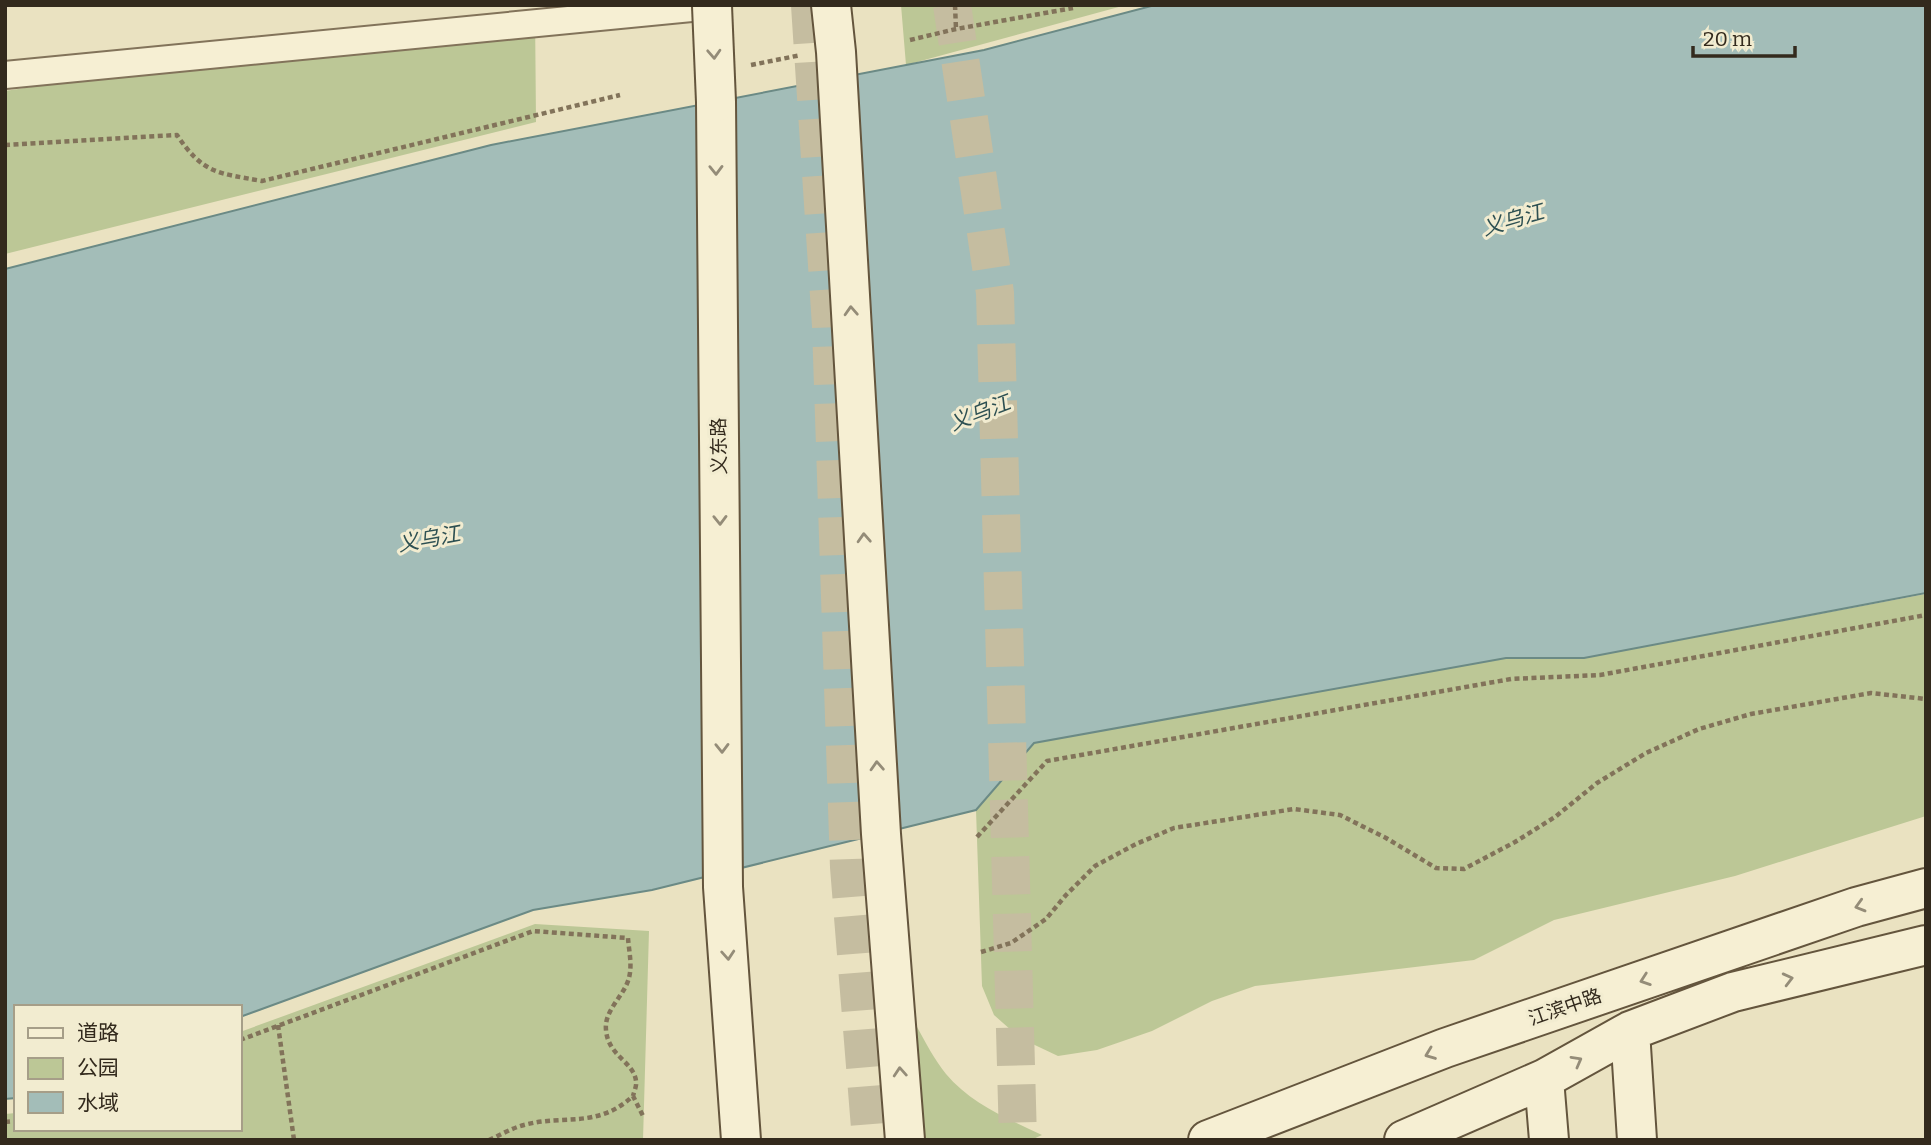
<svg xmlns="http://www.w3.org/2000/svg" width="1931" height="1145" font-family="Bitter,'Noto Sans SC',serif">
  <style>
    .green { fill: #bcc796 }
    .water { fill: #a3bdb8; stroke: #6b8a85; stroke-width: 2 }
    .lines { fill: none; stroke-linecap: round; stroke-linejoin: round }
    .trunk-tunnel { stroke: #c5bda0; stroke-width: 38; stroke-dasharray: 38 19; stroke-linecap: butt }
    .minor-casing { stroke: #82735a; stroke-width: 30 }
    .secondary-casing { stroke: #64553d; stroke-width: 42 }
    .path { stroke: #82735a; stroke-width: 4.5; stroke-dasharray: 5 3.5; stroke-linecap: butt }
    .minor { stroke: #f6efd3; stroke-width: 26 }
    .secondary { stroke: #f6efd3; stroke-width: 38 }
    .secondary-bridge-casing { stroke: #64553d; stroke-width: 42; stroke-linecap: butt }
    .secondary-bridge { stroke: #f6efd3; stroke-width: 38 }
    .oneway { stroke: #948c78 }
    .labels { text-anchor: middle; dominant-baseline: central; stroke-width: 6; stroke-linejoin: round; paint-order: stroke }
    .street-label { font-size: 19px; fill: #332a1d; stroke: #f2ecd0 }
    .water-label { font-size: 21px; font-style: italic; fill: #2d5052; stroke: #f2ecd0 }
  </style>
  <rect width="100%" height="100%" fill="#eae2c1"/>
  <!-- green -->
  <path class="green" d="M901,5H1126L906,65Z
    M535,11L536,122L5,254V91Z
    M1926,594V816L1735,876L1554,920L1474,960L1255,986L1212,1001L1152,1031L1097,1050L1058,1056L1020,1038L994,1015L982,986L976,810L1034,743L1506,658H1584Z
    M535,924L649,931L643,1140H5V1114L16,1113V1129H240V1032Z
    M917,1027C926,1043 934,1059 946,1074C970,1103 1008,1119 1042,1135L1031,1140H896Z"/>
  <!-- water -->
  <path class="water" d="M1155,5H1926V593L1584,658H1506L1034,743L976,810L652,890L533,910L240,1017V1007H16V1098L5,1099V269L491,145L984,50Z"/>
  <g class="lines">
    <!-- trunk-tunnel -->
    <path class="trunk-tunnel" d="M810,5L831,326L849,867L871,1140
      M952,5L995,293L1018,1140"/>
    <!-- minor casing -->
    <g class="minor-casing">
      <path id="minor" d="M5,75L712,6"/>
    </g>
    <!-- secondary casing -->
    <g class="secondary-casing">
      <path id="secondary" d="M831,5L836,52L881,834L905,1140
        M716,102L723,887L741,1140
        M1630,1031L1637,1140
        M1544,1079L1549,1140
        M1208,1140L1445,1048L1856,907L1926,888
        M1404,1140L1544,1079L1630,1031L1733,992L1926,945"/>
    </g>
    <!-- path -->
    <path class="path" d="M955,5L956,29
      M910,40L956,29L1073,8
      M751,65L801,55
      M5,145L177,135C203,174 218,173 262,181L620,95
      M977,837L1047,761L1511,679L1600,675L1926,615
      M981,952L1011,943L1046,919L1066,895L1095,866L1136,844L1174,828L1294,809L1340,815L1386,838L1436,868L1464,869L1515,842L1555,817L1597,783L1646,753L1699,729L1751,714L1871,693L1926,699
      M278,1025L294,1140
      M240,1040L533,931L628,938C629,952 633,967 628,981C622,998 604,1011 606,1030C608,1056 634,1062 636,1081C637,1085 634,1092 633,1096
      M5,1122L16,1121
      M489,1140C500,1135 512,1128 524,1125C565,1114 597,1129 633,1096L643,1116"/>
    <!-- minor -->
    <use href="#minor" class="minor"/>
    <!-- secondary -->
    <use href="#secondary" class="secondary"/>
    <!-- secondary-bridge casing -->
    <g class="secondary-bridge-casing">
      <path id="secondary-bridge" d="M712,6L716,102"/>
    </g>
    <!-- secondary-bridge -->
    <use href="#secondary-bridge" class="secondary-bridge"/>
  </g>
  <!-- one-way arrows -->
  <defs><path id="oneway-chevron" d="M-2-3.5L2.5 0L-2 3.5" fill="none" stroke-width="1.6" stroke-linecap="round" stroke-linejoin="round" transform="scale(1.75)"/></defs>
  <g class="oneway">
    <use href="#oneway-chevron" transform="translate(714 54) rotate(87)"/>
    <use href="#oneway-chevron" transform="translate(716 170) rotate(89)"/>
    <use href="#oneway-chevron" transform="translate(851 311) rotate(-93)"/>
    <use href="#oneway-chevron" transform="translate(720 520) rotate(89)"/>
    <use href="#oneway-chevron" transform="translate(864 538) rotate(-93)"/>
    <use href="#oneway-chevron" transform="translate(722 748) rotate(89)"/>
    <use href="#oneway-chevron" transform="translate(877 766) rotate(-93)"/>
    <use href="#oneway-chevron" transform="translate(1860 906) rotate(164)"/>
    <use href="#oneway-chevron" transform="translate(728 955) rotate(86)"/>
    <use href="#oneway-chevron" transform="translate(1788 979) rotate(-14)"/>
    <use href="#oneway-chevron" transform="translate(1645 980) rotate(161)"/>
    <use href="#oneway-chevron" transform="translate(1430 1054) rotate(159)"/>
    <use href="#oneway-chevron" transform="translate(1577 1061) rotate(-29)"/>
    <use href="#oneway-chevron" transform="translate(900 1072) rotate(-94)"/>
  </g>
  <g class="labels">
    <!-- street labels -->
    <g class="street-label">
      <text transform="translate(719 446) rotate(-91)">义东路</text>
      <text transform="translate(1565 1007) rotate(-19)">江滨中路</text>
    </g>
    <!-- water labels -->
    <g class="water-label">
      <text transform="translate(1513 220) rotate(-16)">义乌江</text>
      <text transform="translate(980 413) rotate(-21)">义乌江</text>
      <text transform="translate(429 539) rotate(-10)">义乌江</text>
    </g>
  </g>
  <!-- border -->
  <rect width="1931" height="1145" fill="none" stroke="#332a1d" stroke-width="14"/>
  <!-- legend -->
  <rect x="14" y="1005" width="228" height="126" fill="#f2ecd0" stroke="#a69e88" stroke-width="2"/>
  <rect x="28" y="1028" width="35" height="10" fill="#f6efd3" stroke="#a69e88" stroke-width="2"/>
  <text x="77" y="1040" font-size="21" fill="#332a1d">道路</text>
  <rect x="28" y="1058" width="35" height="21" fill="#bcc796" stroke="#a69e88" stroke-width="2"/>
  <text x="77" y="1075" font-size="21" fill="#332a1d">公园</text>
  <rect x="28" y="1092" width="35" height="21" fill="#a3bdb8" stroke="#a69e88" stroke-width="2"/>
  <text x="77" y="1110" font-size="21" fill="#332a1d">水域</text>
  <!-- scale -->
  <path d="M1693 46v10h102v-10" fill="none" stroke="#332a1d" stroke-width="3.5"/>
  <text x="1703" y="46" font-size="21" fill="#332a1d" stroke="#f2ecd0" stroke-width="5" paint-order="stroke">20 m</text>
</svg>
